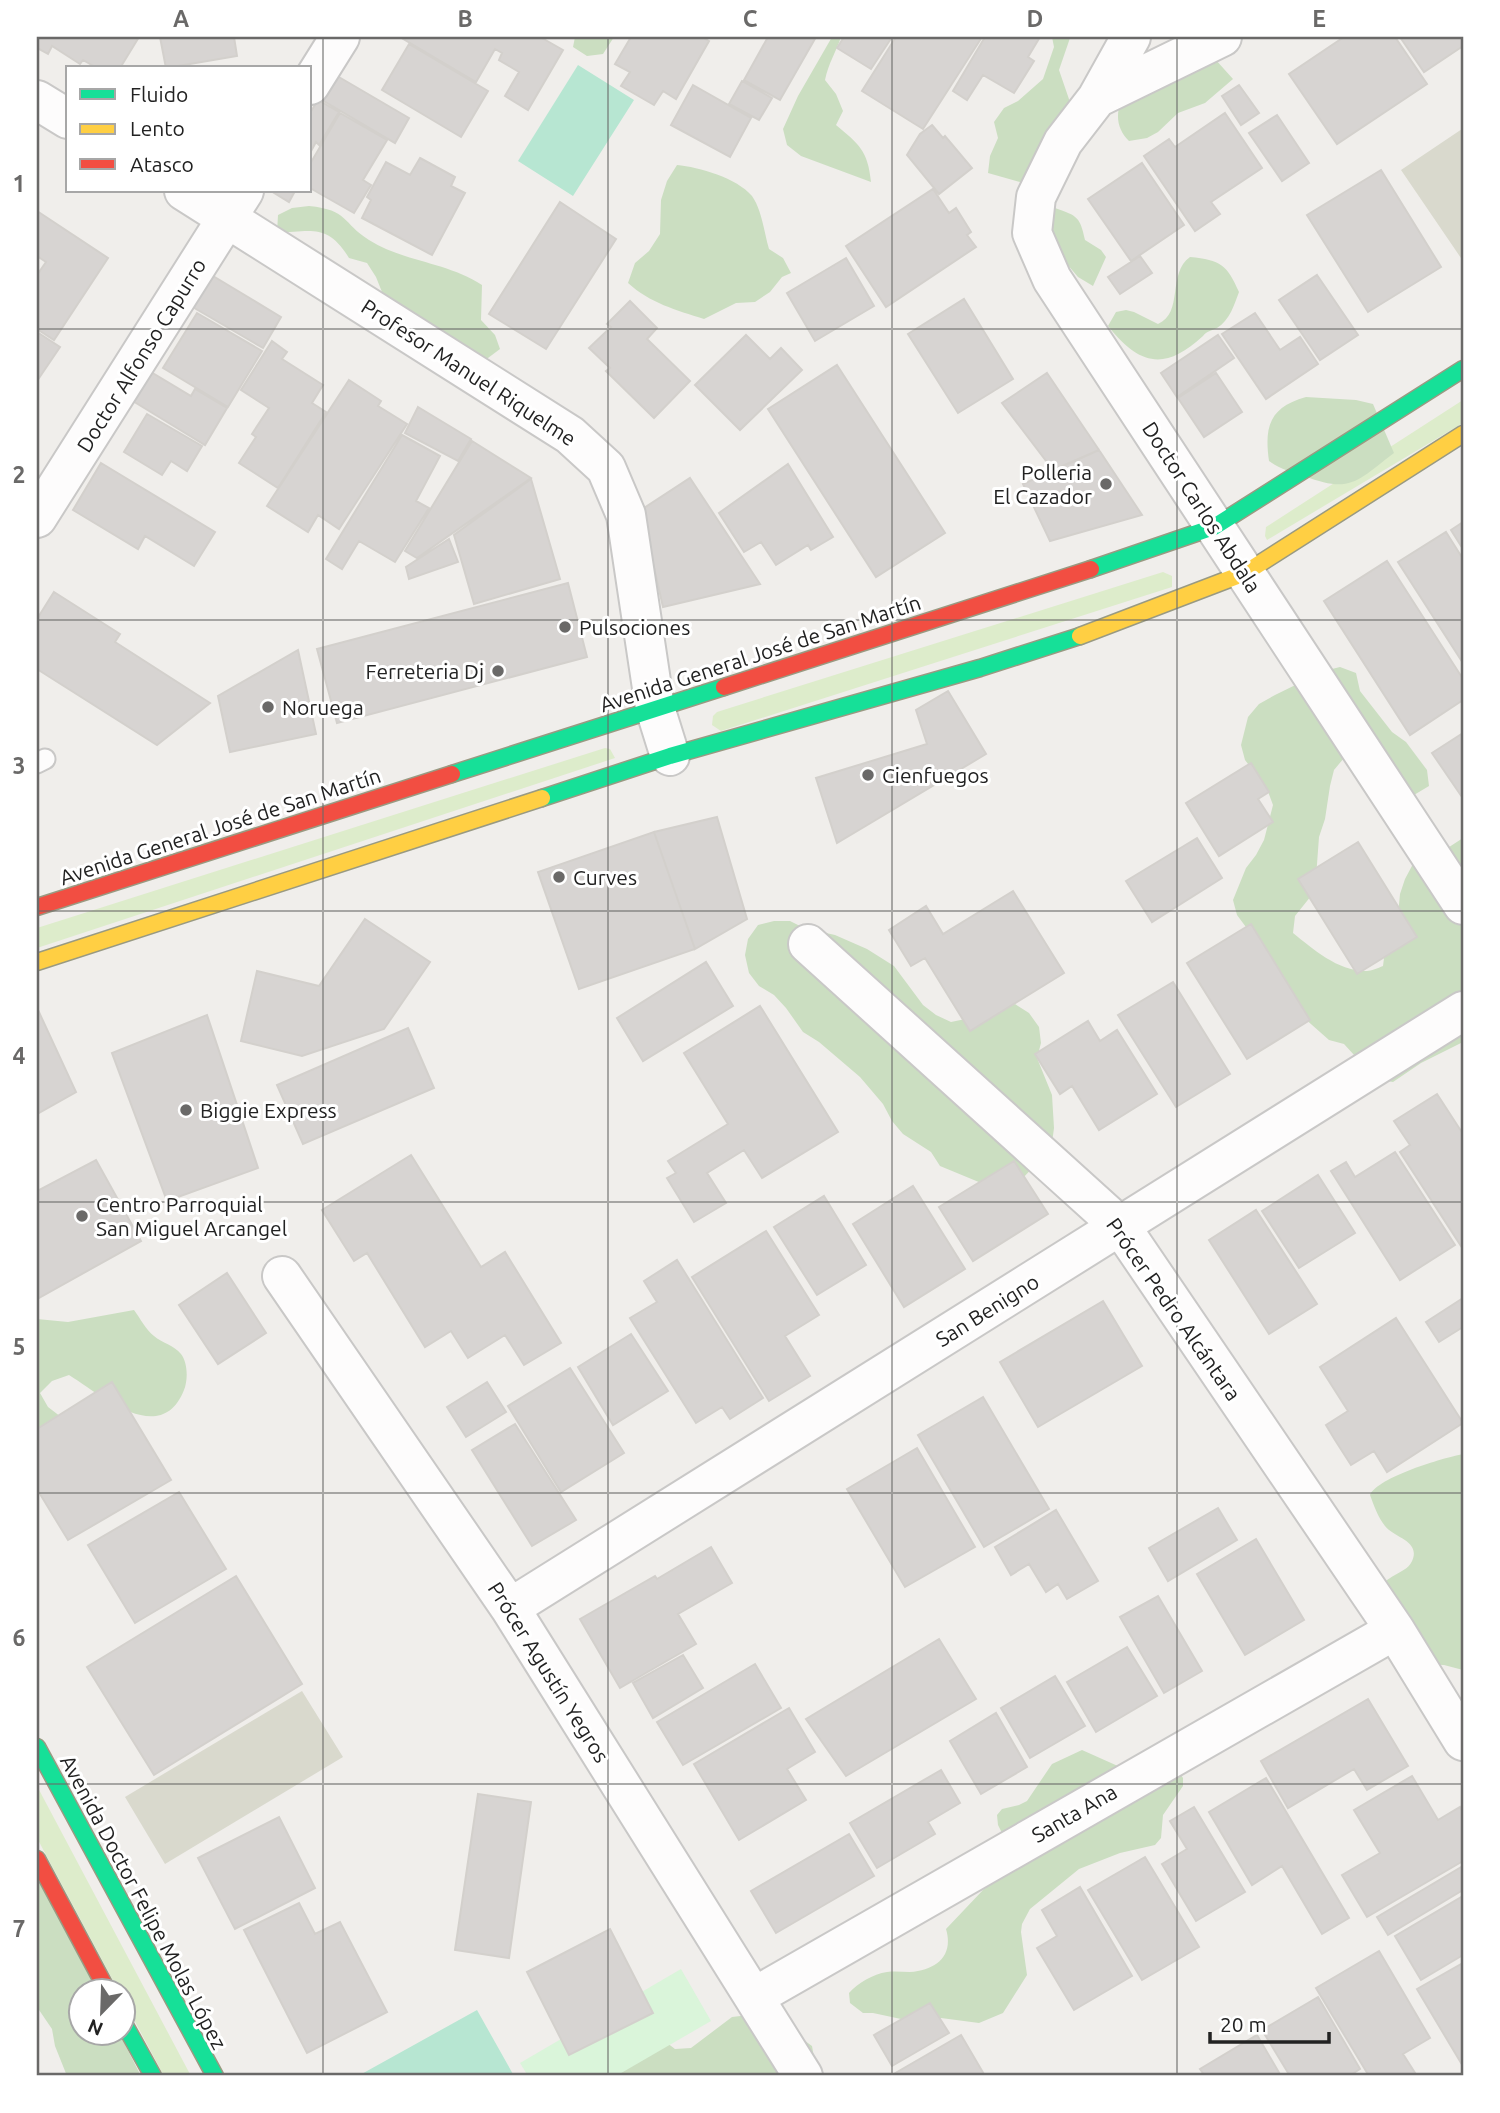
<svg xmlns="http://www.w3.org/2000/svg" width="1500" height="2113" font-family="Ubuntu,sans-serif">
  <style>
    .construction { fill: #d9d9cd }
    .grass { fill: #ddeccb }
    .forest { fill: #cbdec1 }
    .park { fill: #daf5da }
    .pitch { fill: #b7e6d2 }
    .building { fill: #d7d4d2; stroke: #d3d0cc; stroke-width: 2 }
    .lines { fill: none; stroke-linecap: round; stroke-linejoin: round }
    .lane-casing { stroke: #c9c8c7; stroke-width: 23 }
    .street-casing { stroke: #c9c8c7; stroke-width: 42 }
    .fast-casing { stroke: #999a82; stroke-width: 19 }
    .slow-casing { stroke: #999a82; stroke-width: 19 }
    .jam-casing { stroke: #999a82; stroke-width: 19 }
    .lane { stroke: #fdfcfc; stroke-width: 19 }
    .street { stroke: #fdfcfc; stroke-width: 38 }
    .fast { stroke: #16e098; stroke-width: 16 }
    .slow { stroke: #ffcf43; stroke-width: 16 }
    .jam { stroke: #f24e42; stroke-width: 16 }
    .grid { fill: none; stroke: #6a6968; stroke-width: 2; stroke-opacity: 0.55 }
    .poi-dot { fill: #6a6968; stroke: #fff; stroke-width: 2.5 }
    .labels { text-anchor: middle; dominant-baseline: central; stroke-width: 6; stroke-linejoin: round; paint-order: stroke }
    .street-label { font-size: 21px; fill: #222; stroke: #fff }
    .poi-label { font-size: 21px; fill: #222; stroke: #fff; text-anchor: start }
    .neatline { fill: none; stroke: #6a6968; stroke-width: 2.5 }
    .grid-label { font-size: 23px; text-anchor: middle; font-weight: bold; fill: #6a6968 }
  </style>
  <rect width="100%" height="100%" fill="#f0eeeb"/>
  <!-- construction -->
  <path class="construction" d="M1462,129L1463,131V261L1401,170Z
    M302,1691L343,1757L165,1864L125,1797Z"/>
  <!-- grass -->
  <path class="grass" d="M1463,400V423L1267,540L1265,536L1266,527Z
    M1163,572L1172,576V587L721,731L712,725L713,716L717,712Z
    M605,748L610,749L615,758L37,948V928Z
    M37,1786L191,2076H164L37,1838Z"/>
  <!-- forest -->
  <path class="forest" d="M575,37H614L603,54L587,56L573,47Z
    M832,37H841C836,52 828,64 825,80L836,94L843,111L836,125C859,144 868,151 871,182L801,156L787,145L783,129L798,96Z
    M1052,37L1070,38L1059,70L1071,105L1036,178L1020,182L988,173L990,156L998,138L994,122L1004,108L1018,101L1043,79L1054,47Z
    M1215,59L1233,79L1205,103L1178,113L1158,132L1147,138L1129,141C1118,130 1115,116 1121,102Z
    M677,165C699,167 737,178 752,196C762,210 764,232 769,249L783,258L791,273L782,277L770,292L755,302L736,303L704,319C676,310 650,303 628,283L635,263L649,251L660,234L661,200L667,181Z
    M309,206C349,210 342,223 369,240C404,262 447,262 482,285L481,320L495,335L500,349L484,361L382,292L376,277L367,263L349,258C328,224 313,231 277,233L278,215L292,208Z
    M1055,208C1078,216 1080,217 1085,240L1101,250L1106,257L1093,286L1078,277L1050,244L1047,212Z
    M1190,257C1221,260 1227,265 1239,292C1234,305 1230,320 1217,328C1211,331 1207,331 1203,336C1165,371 1140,366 1108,326L1116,312L1126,310L1134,312L1158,324C1184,313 1167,273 1190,257Z
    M1306,397L1356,400L1373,404L1394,453C1357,481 1351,494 1304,476C1289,470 1283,471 1269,461C1264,426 1270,407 1306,397Z
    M1340,667L1356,673L1360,691L1392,732L1406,742L1427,770L1429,786L1414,795L1398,789L1344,758L1334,770L1330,786L1325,819L1319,837L1315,891L1295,916L1293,933C1313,949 1339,972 1367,971C1371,971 1378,968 1383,966L1385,950L1397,926L1400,894L1405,879L1413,864L1443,851L1463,838V1042L1421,1063L1393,1082L1376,1079L1344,1044L1329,1040L1303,1017L1269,958L1237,915L1233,900L1246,868L1256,855L1264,840L1273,805L1267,789L1245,760L1241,745L1248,717L1259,704L1275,695L1324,671Z
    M774,921H790L804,928L835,935L867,949L894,966L923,1005L936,1015L951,1022L999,1012L1015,1004L1029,1013L1039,1027L1041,1043L1037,1058L1052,1095L1054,1128L1052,1143L1043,1157L1020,1181L986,1185L940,1166L931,1152L903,1134L892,1121L883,1104L860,1077L819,1042L803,1032L786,1008L774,995L759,986L749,973L745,955L748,939L758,925Z
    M134,1310C140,1318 146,1330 154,1336C162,1343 174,1345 181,1354C188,1363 188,1380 184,1390C161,1448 101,1395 69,1375L52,1381L40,1393L48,1407L65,1420L54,1449L37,1455V1319L68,1322Z
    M1463,1454V1670L1444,1665L1417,1664L1381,1587C1388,1575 1405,1573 1411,1563C1423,1541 1394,1538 1385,1526C1378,1517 1374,1506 1370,1495C1378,1477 1443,1458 1463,1454Z
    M1082,1750L1129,1771L1178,1770L1183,1778V1786L1163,1815L1161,1838L1155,1845L1120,1853L1079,1869L1030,1909L1022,1924L1021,1932L1027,1975L1003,2013L979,2023L941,2018L915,2022L873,2013H863L850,2003L849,1993C858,1983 873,1974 887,1972C895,1971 902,1972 910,1972C936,1970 954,1956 946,1929L983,1890L1017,1863L998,1825L997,1815L1002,1809L1019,1805L1027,1801L1052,1764Z
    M37,1875L97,1990H80V2032L119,2033L141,2076H67L55,2046L52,2029L37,2007Z
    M749,2015L797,2035L812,2046L815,2063L809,2076H614L645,2026L675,2049L691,2048L732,2017Z"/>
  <!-- park -->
  <path class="park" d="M681,1969L711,2021L616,2076H528L520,2063Z"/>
  <!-- pitch -->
  <path class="pitch" d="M578,65L634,100L573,196L518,161Z
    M477,2010L514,2076H358Z"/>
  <!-- building -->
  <path class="building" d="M37,37H139L120,68H97L83,60L80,64L52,46L48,54L37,48Z
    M160,37H234L237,56L166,68Z
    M400,37H540L563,50L528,110L505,96L519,72L499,60L502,53L495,49L476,82Z
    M631,37H702L709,41L676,99L663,91L654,105L621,86L630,72L615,64Z
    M768,37H816L780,100L744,80Z
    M844,37H892L871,69L837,48Z
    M896,37H982L923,129L862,91Z
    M985,37H1040L1028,57L1034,61L1014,93L983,75L967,100L953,91Z
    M1344,37H1395L1427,84L1337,144L1289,74Z
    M1400,37H1463V46L1424,72Z
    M409,44L488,91L461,137L382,90Z
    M332,73L409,118L395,143L317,97Z
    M742,81L772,98L759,120L729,104Z
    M693,85L751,118L730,157L671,125Z
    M1239,85L1259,113L1241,125L1222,96Z
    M318,100L339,112L319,145L316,142L310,153V113Z
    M340,113L387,140L363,180L371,185L354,213L310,188V164Z
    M1225,113L1262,168L1211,202L1220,214L1195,231L1144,156L1169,139L1175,147Z
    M1277,115L1309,163L1282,181L1249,133Z
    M932,125L943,138L945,136L972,168L939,194L907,155L920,134Z
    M420,158L455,177L451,186L465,193L432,255L362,218L371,200L367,197L386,162L410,175Z
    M1142,163L1184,225L1131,261L1088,199Z
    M1381,170L1441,267L1368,312L1307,215Z
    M933,189L949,213L956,208L971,232L967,235L976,247L886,307L846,246Z
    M271,191H295L289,202Z
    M560,202L616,239L546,349L489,314Z
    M37,211L108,258L54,340L37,329V275L46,262L37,256Z
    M1140,256L1152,273L1120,294L1108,277Z
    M846,258L874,306L815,341L787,293Z
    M203,270L281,317L263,348L184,302Z
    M1317,275L1358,335L1320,360L1279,300Z
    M964,299L1013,379L958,413L908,334Z
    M630,301L657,328L647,339L690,381L654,418L606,371L610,368L589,348L611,327L607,324Z
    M197,313L262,351L228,407L163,368Z
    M1255,313L1280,350L1300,337L1318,364L1266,399L1222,334Z
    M37,332L60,347L37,381Z
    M746,335L770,359L781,348L802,370L740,430L695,385Z
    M1218,335L1234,358L1177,397L1161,373Z
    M272,341L287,352L282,359L323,385L312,403L326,412L278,488L239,463L256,437L252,434L269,408L241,390Z
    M837,365L945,533L876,577L768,409Z
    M141,366L191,396L195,389L227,408L205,445L123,395Z
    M1047,373L1099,450L1053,470L1002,403Z
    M1216,373L1242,412L1204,437L1178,398Z
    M349,380L381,401L378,406L407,424L339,529L318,515L308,532L267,506Z
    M418,407L471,439L458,461L405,433Z
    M147,414L202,446L187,471L171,461L162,475L124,452Z
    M402,435L440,456L416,501L429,508L395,562L359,541L342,569L326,559Z
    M472,441L531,478L417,558L405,551Z
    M1099,450L1142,515L1050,541L1023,484Z
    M101,463L215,532L194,566L145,536L138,549L73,510Z
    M788,464L833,537L811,550L808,545L776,565L761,542L744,552L719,513Z
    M690,478L760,584L663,607L641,510Z
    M531,479L560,579L474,604L454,535Z
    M1463,522V549L1451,530Z
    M1446,532L1463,559V663L1398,562Z
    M449,539L458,562L409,579L406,567Z
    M1387,561L1463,679V700L1410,735L1324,601Z
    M568,583L587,657L337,723L317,649Z
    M54,592L120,634L115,642L210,703L157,745L37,669V619Z
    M298,650L316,734L230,752L218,696Z
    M948,691L986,754L837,843L816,778L927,744L916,710Z
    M1463,733V796L1462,797L1432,753Z
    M1251,763L1269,792L1258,799L1273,822L1219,856L1186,803Z
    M717,817L747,919L695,949L654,832Z
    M654,832L695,949L579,989L538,872Z
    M1197,838L1222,878L1152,922L1126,881Z
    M1358,842L1417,937L1357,974L1298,879Z
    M1013,891L1064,973L970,1031L925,958L911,966L889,930L926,906L943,934Z
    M365,919L430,962L384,1029L302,1056L241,1041L257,971L319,986Z
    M1251,924L1310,1020L1247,1059L1187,963Z
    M706,962L733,1006L643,1061L617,1018Z
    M1173,982L1230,1074L1176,1107L1118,1015Z
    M760,1006L838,1132L762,1178L744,1150L707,1173L726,1203L694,1222L667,1178L676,1173L668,1161L728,1124L684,1053Z
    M38,1010L76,1092L37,1114V1011Z
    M207,1015L258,1168L167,1201L112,1053Z
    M1088,1021L1100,1041L1117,1030L1157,1094L1099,1130L1072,1086L1060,1094L1035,1054Z
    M408,1028L434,1088L303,1144L277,1085Z
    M1437,1094L1463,1134V1249L1400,1152L1410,1145L1394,1121Z
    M1395,1152L1455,1245L1400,1280L1331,1171L1346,1162L1355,1177Z
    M411,1155L481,1267L505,1252L561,1343L524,1365L505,1335L468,1358L451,1331L425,1347L367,1253L354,1261L322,1210Z
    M96,1160L141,1241L37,1299V1191Z
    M1014,1161L1048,1214L973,1261L939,1207Z
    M1318,1175L1355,1233L1299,1268L1262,1211Z
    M913,1186L965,1269L904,1307L853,1224Z
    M824,1196L866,1265L817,1295L774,1227Z
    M1256,1210L1317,1304L1269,1334L1209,1240Z
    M766,1231L819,1315L785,1336L810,1376L769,1401L692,1277Z
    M677,1260L763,1398L730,1419L722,1407L696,1423L630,1318L657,1302L644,1281Z
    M227,1273L266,1333L218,1364L179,1305Z
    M1463,1298V1327L1439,1342L1426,1322Z
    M1103,1301L1142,1366L1038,1427L1000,1362Z
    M1396,1318L1463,1423L1387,1472L1374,1451L1351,1465L1335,1440L1326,1425L1348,1411L1320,1367Z
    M631,1334L668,1391L613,1425L578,1367Z
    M570,1368L624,1453L561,1492L508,1406Z
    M112,1382L171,1480L68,1540L37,1489V1429Z
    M487,1382L506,1412L466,1437L447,1407Z
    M983,1397L1049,1509L984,1547L918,1435Z
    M515,1424L576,1520L532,1546L472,1450Z
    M917,1448L975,1547L905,1587L847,1489Z
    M179,1492L226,1569L135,1623L88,1545Z
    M1218,1508L1237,1540L1168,1581L1149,1548Z
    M1056,1510L1098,1581L1067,1599L1058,1584L1046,1592L1029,1564L1011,1575L995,1547Z
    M1256,1539L1304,1620L1245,1655L1197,1574Z
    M711,1547L732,1583L678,1614L696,1644L620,1688L580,1619L655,1576L657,1579Z
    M236,1576L302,1684L154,1775L87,1667Z
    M1158,1596L1202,1671L1164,1693L1120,1617Z
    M939,1639L976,1699L846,1776L806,1719Z
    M1127,1647L1157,1696L1096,1732L1067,1682Z
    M683,1655L703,1688L653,1718L633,1683Z
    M755,1664L781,1708L683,1765L657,1722Z
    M1055,1676L1085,1726L1030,1758L1001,1708Z
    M1368,1699L1408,1766L1367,1790L1354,1769L1288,1808L1261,1761Z
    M789,1708L815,1752L787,1769L806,1800L739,1840L694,1764Z
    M996,1713L1027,1767L981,1794L950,1741Z
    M941,1770L960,1803L928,1822L935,1834L877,1868L850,1823Z
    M1412,1776L1438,1820L1460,1807L1463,1813V1861L1367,1917L1342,1875L1380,1853L1354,1810Z
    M1266,1778L1349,1918L1322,1934L1282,1866L1252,1885L1209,1812Z
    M478,1794L531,1802L509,1958L455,1950Z
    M1194,1807L1245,1892L1196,1921L1162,1864L1187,1849L1170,1821Z
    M279,1817L315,1888L235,1929L198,1858Z
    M849,1834L874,1876L776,1933L751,1891Z
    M1145,1857L1199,1947L1142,1980L1088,1890Z
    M1463,1866V1890L1388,1935L1377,1917Z
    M1080,1887L1132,1976L1074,2010L1037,1948L1057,1936L1042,1910Z
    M1463,1896V1955L1421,1980L1395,1936Z
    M299,1903L315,1934L340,1922L387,2012L307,2053L244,1930Z
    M610,1929L653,2013L569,2055L527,1972Z
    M1379,1951L1430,2038L1403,2054L1417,2076H1369L1316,1988Z
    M1463,1963V2061L1461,2063L1417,1989Z
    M1318,1997L1360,2069L1349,2076H1290L1262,2030Z
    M930,2003L949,2033L892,2066L874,2035Z
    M961,2035L985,2076L892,2075Z
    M1257,2035L1281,2076H1205L1200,2069Z"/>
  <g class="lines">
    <!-- lane casing -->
    <g class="lane-casing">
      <path id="lane" d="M37,763L45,759"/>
    </g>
    <!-- street casing -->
    <g class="street-casing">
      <path id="street" d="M1131,37L1097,98L1063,142L1036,197L1032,233L1052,279L1463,905
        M310,85L340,37
        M1097,98L1222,37
        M37,100L68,119
        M184,191L570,435L606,468L626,515L655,708L670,756
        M37,518L244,191
        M808,944L1121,1227L1395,1630L1463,1741
        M282,1276L510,1608L803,2076
        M510,1608L1463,1011
        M754,1997L1395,1630"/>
    </g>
    <!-- fast casing -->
    <g class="fast-casing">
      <path id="fast" d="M1091,569L1214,527L1463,369
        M452,774L724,687
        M542,798L670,756L980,668L1080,636
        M37,1747L215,2076
        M122,2020L153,2076"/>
    </g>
    <!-- slow casing -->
    <g class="slow-casing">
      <path id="slow" d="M1080,636L1245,573L1463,434
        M37,962L542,798"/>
    </g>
    <!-- jam casing -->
    <g class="jam-casing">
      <path id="jam" d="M724,687L1091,569
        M37,907L452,774
        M37,1859L107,1990"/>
    </g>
    <!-- lane -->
    <use href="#lane" class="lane"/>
    <!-- street -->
    <use href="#street" class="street"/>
    <!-- fast -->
    <use href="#fast" class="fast"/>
    <!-- slow -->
    <use href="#slow" class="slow"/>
    <!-- jam -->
    <use href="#jam" class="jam"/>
  </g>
  <!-- grid -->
  <path class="grid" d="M323,37V2076M608,37V2076M892,37V2076M1177,37V2076M37,329H1463M37,620H1463M37,911H1463M37,1202H1463M37,1493H1463M37,1784H1463"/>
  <!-- markers -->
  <g class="poi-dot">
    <circle cx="1106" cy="484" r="7"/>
    <circle cx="565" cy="627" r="7"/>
    <circle cx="498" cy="671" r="7"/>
    <circle cx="268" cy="707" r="7"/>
    <circle cx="868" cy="775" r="7"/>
    <circle cx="559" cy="877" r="7"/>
    <circle cx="186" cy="1110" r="7"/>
    <circle cx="82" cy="1216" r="7"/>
  </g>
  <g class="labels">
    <!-- street labels -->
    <g class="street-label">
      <text transform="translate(141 355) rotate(-58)">Doctor Alfonso Capurro</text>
      <text transform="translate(469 372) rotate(33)">Profesor Manuel Riquelme</text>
      <text transform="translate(1202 507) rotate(57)">Doctor Carlos Abdala</text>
      <text transform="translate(760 653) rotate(-18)">Avenida General José de San Martín</text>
      <text transform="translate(220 826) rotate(-18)">Avenida General José de San Martín</text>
      <text transform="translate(1174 1309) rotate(55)">Prócer Pedro Alcántara</text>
      <text transform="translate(987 1310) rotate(-32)">San Benigno</text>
      <text transform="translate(549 1672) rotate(58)">Prócer Agustín Yegros</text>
      <text transform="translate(1074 1813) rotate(-30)">Santa Ana</text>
      <text transform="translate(144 1902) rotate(62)">Avenida Doctor Felipe Molas López</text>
    </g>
    <!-- poi labels -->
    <g class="poi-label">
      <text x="1092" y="472" text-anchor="end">Polleria<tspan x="1092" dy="24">El Cazador</tspan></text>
      <text x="579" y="627">Pulsociones</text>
      <text x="484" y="671" text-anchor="end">Ferreteria Dj</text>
      <text x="282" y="707">Noruega</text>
      <text x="882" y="775">Cienfuegos</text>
      <text x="573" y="877">Curves</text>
      <text x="200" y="1110">Biggie Express</text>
      <text x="96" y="1204">Centro Parroquial<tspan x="96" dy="24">San Miguel Arcangel</tspan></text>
    </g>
  </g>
  <!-- border -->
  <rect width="1500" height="2113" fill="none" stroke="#ffffff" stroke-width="77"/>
  <!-- legend -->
  <rect x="66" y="66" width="245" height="126" fill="#ffffff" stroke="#a7a7a7" stroke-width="2"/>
  <rect x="80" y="89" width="35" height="10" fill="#16e098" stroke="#a7a7a7" stroke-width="2"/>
  <text x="130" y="102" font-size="21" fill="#222222">Fluido</text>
  <rect x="80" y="124" width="35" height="10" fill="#ffcf43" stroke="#a7a7a7" stroke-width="2"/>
  <text x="130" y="136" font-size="21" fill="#222222">Lento</text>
  <rect x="80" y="159" width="35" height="10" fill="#f24e42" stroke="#a7a7a7" stroke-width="2"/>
  <text x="130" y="172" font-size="21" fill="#222222">Atasco</text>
  <!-- north arrow -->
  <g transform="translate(102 2012) rotate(203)"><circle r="33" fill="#ffffff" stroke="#a7a7a7" stroke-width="2"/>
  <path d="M0-5L12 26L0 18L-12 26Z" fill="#6a6968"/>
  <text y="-10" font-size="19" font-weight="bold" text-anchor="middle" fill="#222222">N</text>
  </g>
  <!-- scale -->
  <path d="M1210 2032v10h119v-10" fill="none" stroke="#222222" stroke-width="3.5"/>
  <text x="1220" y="2032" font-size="21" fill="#222222" stroke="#ffffff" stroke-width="5" paint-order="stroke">20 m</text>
  <rect x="38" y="38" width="1424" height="2036" class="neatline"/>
  <g class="grid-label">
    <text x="181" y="27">A</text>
    <text x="465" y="27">B</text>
    <text x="750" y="27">C</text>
    <text x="1035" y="27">D</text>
    <text x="1319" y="27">E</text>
    <text x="19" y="192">1</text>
    <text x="19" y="483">2</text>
    <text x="19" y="774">3</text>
    <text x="19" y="1064">4</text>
    <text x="19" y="1355">5</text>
    <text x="19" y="1646">6</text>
    <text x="19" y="1937">7</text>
  </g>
</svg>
